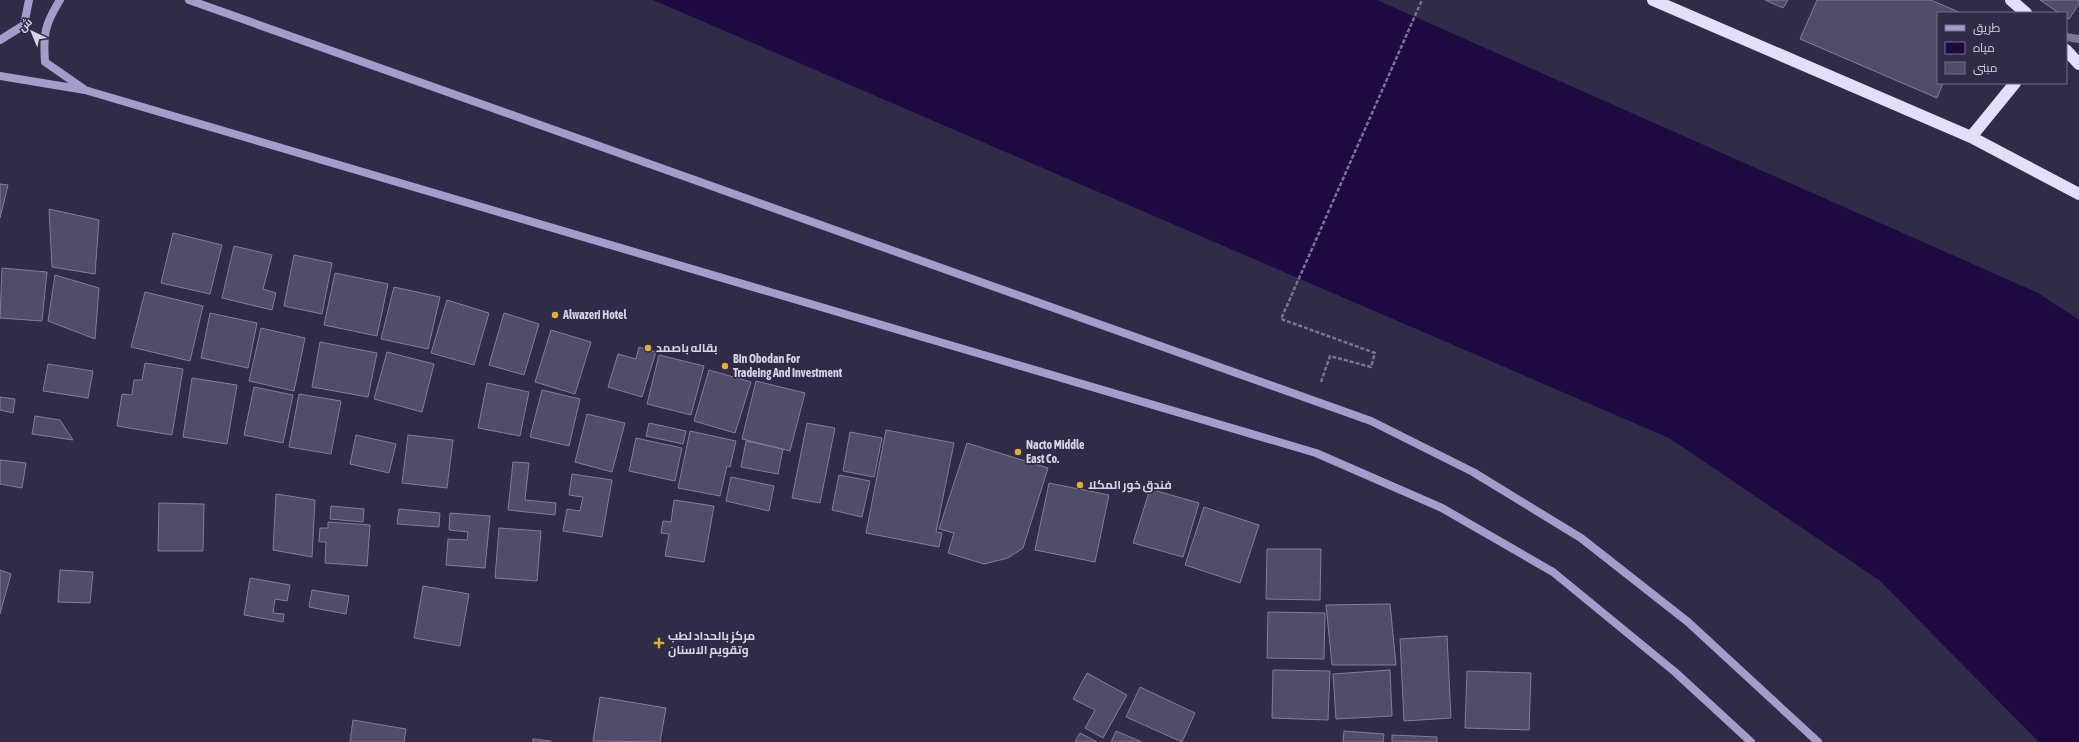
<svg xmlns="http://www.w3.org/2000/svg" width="2079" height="742" font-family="'Asap Condensed',Cairo,sans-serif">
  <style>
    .water { fill: #1d0a43 }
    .building { fill: #504c69; stroke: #817d9d }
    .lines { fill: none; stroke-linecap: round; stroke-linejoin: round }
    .path { stroke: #79758c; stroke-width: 2.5; stroke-dasharray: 4 2; stroke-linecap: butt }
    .street { stroke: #7a7693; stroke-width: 8 }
    .secondary { stroke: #a49dcc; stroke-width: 8 }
    .highway { stroke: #e2defb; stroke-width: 12 }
    .poi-dot { fill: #e6ad36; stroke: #302b46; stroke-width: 1.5 }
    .labels { text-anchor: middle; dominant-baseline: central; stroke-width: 3.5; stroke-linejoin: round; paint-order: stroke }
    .poi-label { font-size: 12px; font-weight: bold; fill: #d5d3e5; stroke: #302b46; text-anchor: start }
  </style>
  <rect width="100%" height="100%" fill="#302b46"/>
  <!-- water -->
  <path class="water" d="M653,0H1377L2038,293L2079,320V742H2039L1879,580L1669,438Z"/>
  <!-- building -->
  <path class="building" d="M1765,0H1788L1783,8Z
    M1817,0H1931L1961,13H1938V83H1943L1937,98L1800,39Z
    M2040,0H2079V4L2069,19L2066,18V13H2059Z
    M0,184L8,185L0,218Z
    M49,209L99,220L95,274L52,267Z
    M173,233L222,245L210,294L161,283Z
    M234,246L272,255L263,289L276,293L272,310L222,298Z
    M294,255L332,263L322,314L284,306Z
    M2,268L47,272L42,321L0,318Z
    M335,273L388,284L377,336L324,325Z
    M55,275L99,288L95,339L48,321Z
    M394,287L440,297L428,349L381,339Z
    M145,292L203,306L190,361L131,347Z
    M447,300L489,313L474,365L431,353Z
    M210,313L257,323L248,368L201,358Z
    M504,313L539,324L524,375L489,365Z
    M261,328L305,338L294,391L249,381Z
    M551,330L591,342L575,394L535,382Z
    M320,342L377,353L368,397L312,387Z
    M639,347L656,352L642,397L608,387L618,354L636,359Z
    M387,352L434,364L422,412L374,399Z
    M659,355L704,366L691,415L647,404Z
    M145,363L183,369L172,435L117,426L122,394L132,395L134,380H142Z
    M48,364L93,371L88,398L43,391Z
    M709,370L751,382L735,433L694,421Z
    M192,378L237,385L227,444L183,437Z
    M756,381L805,393L790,451L742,439Z
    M487,383L529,392L520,436L478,428Z
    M254,387L293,395L283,443L244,435Z
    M542,390L580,399L569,446L530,437Z
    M299,394L341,401L331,454L289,447Z
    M0,397L15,399L13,413L0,410Z
    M587,414L625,423L612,472L575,462Z
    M35,416L60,420L73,440L32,434Z
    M649,423L686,431L683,444L646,436Z
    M807,423L835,428L820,503L792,498Z
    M886,430L954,443L936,532L942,533L939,547L866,533Z
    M690,431L736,441L730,467L727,466L720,496L678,488Z
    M850,432L882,438L874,477L843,471Z
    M356,435L396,444L389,473L350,464Z
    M408,435L453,440L447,488L402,483Z
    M636,438L682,448L675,481L629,471Z
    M746,441L783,449L778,474L741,467Z
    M967,443L1048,468L1023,548L1008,558L984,564L948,553L954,533L939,529Z
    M0,460L26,463L22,488L0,484Z
    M513,462L529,463L525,500L556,503L555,515L508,510Z
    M572,474L612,480L602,537L563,531L567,509L580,511L583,497L569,495Z
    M839,475L870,481L862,517L832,510Z
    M731,477L774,486L769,511L726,501Z
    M1049,483L1109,495L1095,562L1035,550Z
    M1150,489L1199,503L1183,557L1133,543Z
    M276,494L315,500L312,557L273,550Z
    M674,500L714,506L704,562L665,556L669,534L661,533L663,521L671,522Z
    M159,503L204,504L203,551H158Z
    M331,506L364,509L363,522L330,519Z
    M1204,507L1259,525L1240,583L1185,565Z
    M399,509L440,513L439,527L397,524Z
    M450,513L490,516L485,568L446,565L448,539L467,540L468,532L449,530Z
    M328,522L370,525L367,566L325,563L326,542H319L320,528H328Z
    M499,528L541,531L537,581L495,578Z
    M1267,549H1321L1320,600L1266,599Z
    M0,570L11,574L0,614Z
    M60,570L93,572L90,603L58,602Z
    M250,578L290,585L287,601L275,599L273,613L284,614L283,622L244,615Z
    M423,586L469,594L460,646L414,638Z
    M312,590L349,596L346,614L309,607Z
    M1390,604L1396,665H1332L1326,605Z
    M1268,612L1325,613L1324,659L1267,658Z
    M1447,636L1451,718L1404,721L1400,639Z
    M1273,670L1330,671L1328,720L1272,718Z
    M1390,670L1392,716L1336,719L1333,674Z
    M1467,671L1531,673L1529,730L1465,728Z
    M1087,673L1127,695L1103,738L1085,728L1095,710L1073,699Z
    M1140,687L1195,713L1182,742L1126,717Z
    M600,697L666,708L660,742L593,741Z
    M353,720L406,729L404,742H350Z
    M1116,731L1142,742H1111Z
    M1344,731L1384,734L1383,742H1343Z
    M1080,733L1097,742H1075Z
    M1392,735L1437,737V742H1392Z
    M533,739L551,741V742H533Z"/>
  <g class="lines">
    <!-- path -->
    <path class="path" d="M1321,382L1330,356L1371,367L1375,353L1281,319L1422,0"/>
    <!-- street -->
    <path class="street" d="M2066,37L2079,39"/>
    <!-- secondary -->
    <path class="secondary" d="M60,0C45,24 43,34 45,62L84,89
      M189,0L1371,421L1473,472L1581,538L1688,622L1818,742
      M0,40L24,25L29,0
      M0,76L85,90L1316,453L1442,508L1553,572L1675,672L1751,742"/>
    <!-- highway -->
    <path class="highway" d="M1653,0L1971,137L2079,194
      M2011,0L2026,13
      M2066,50L2079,64
      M1971,137L2015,83"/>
  </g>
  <!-- markers -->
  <g class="poi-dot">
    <circle cx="555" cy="315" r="4"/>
    <circle cx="648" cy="348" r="4"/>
    <circle cx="725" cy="366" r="4"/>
    <circle cx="1018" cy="452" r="4"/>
    <circle cx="1080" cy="485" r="4"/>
    <path d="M657 637h4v4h4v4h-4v4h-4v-4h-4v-4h4z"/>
  </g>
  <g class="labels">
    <!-- poi labels -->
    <g class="poi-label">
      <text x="563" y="315">Alwazeri Hotel</text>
      <text x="656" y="348">بقاله باصمد</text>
      <text x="733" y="359">Bin Obodan For<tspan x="733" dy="14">Tradeing And Investment</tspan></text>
      <text x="1026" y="445">Nacto Middle<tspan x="1026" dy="14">East Co.</tspan></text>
      <text x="1088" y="485">فندق خور المكلا</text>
      <text x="668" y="636">مركز بالحداد لطب<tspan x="668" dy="14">وتقويم الاسنان</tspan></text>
    </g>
  </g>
  <!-- legend -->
  <rect x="1937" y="12" width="130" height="72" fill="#302b46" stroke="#726e86"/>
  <rect x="1945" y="25" width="20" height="6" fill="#a49dcc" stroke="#726e86"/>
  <text x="1973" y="32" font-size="12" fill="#d5d3e5">طريق</text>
  <rect x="1945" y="42" width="20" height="12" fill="#1d0a43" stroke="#726e86"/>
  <text x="1973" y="52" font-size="12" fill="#d5d3e5">مياه</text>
  <rect x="1945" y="62" width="20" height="12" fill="#504c69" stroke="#726e86"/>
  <text x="1973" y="72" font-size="12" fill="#d5d3e5">مبنى</text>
  <!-- north arrow -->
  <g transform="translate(32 32) rotate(316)" stroke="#302b46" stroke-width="3" paint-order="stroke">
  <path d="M0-3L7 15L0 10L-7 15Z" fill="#d5d3e5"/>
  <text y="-6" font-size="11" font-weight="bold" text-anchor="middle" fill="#d5d3e5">ش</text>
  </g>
</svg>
